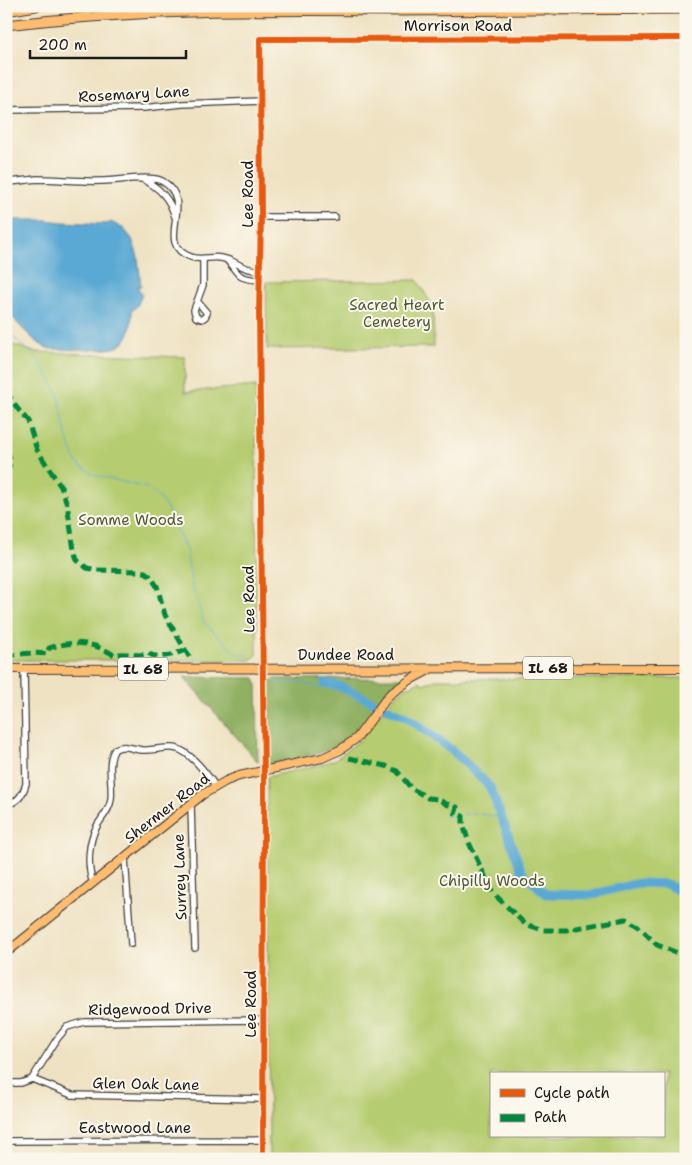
<svg xmlns="http://www.w3.org/2000/svg" width="692" height="1165" font-family="'Shantell Sans',sans-serif">
  <style>
    .green { fill: #b5cc70; stroke: #687446; fill-rule: evenodd }
    .forest { fill: #90b062; stroke: #56663f }
    .water { fill: #5aa9d4; stroke: #3b6278 }
    .lines { fill: none; stroke-linecap: round; stroke-linejoin: round }
    .stream { stroke: #5aa9d4; stroke-width: 1 }
    .river { stroke: #5aa9d4; stroke-width: 9 }
    .minor-casing { stroke: #3c3a35; stroke-width: 8 }
    .major-casing { stroke: #3c3a35; stroke-width: 10 }
    .highway-casing { stroke: #3c3a35; stroke-width: 11 }
    .minor { stroke: #fff; stroke-width: 5.5 }
    .major { stroke: #fdbc70; stroke-width: 8 }
    .highway { stroke: #fdbc70; stroke-width: 9 }
    .quiet { stroke: #00873e; stroke-width: 5; stroke-dasharray: 10 5; stroke-linecap: butt }
    .cycleway-casing { stroke: #fbf7ec; stroke-width: 9 }
    .cycleway { stroke: #e8590c; stroke-width: 6 }
    .labels { text-anchor: middle; dominant-baseline: central; stroke-width: 4; stroke-linejoin: round; paint-order: stroke }
    .shield { fill: #fbf7ec; stroke: #5f5e5a; stroke-width: 1 }
    .shield-label { font-size: 14px; font-weight: bold; fill: #1c1c1c }
    .street-label { font-size: 15px; fill: #1c1c1c; stroke: #fbf7ec }
    .park-label { font-size: 15px; fill: #525a39; stroke: #fbf7ec }
  </style>
  <rect width="100%" height="100%" fill="#fbf7ec"/>
  <filter id="ink" filterUnits="userSpaceOnUse"><feTurbulence type="fractalNoise" baseFrequency=".02" numOctaves="2"/><feDisplacementMap in="SourceGraphic" scale="10" xChannelSelector="R" yChannelSelector="G"/><feConvolveMatrix kernelMatrix="1 2 1 2 8 2 1 2 1" color-interpolation-filters="sRGB"/></filter>
  <filter id="wash" filterUnits="userSpaceOnUse"><feTurbulence type="fractalNoise" baseFrequency=".0096" numOctaves="4" result="noise"/><feDisplacementMap in="SourceGraphic" scale="20" xChannelSelector="R" yChannelSelector="G"/><feGaussianBlur stdDeviation="1.12" result="paint"/><feColorMatrix in="noise" values="0 0 0 0 0 0 0 0 0 0 0 0 0 0 0 0 0 1.4 0 .05"/><feComposite in="paint" operator="in"/></filter>
  <g filter="url(#wash)">
    <rect width="100%" height="100%" fill="#efe2c2"/>
    <!-- green -->
    <path class="green" d="M417,280L433,306L434,347L267,349L266,282Z
      M6,338L11,344L34,352L185,357V392L256,386L257,655L250,660H6Z
      M686,678V1159H269L267,777L322,764L336,759L360,740L394,697L405,688L420,681L422,684L439,679ZM491,1074H663V1136H491Z"/>
    <!-- forest -->
    <path class="forest" d="M184,677L255,678L257,683L258,762Z
      M404,678C396,685 387,691 380,699C370,712 361,727 348,738C328,755 297,758 271,764L267,762L266,681L274,679Z"/>
    <!-- water -->
    <path class="water" d="M6,220H46L62,222L107,224L111,222L124,229L132,239L138,257L141,286H138V288L142,295L137,306L132,311C132,324 131,337 119,346C111,352 62,349 50,349C35,345 16,321 6,310Z"/>
    <g class="lines">
      <!-- stream -->
      <path class="stream" d="M6,331L38,359L54,386L59,398L66,434L75,460L82,467L95,475L147,488L156,494L167,508L186,550L192,586L204,623L237,654L249,655
        M6,415L12,420
        M273,683H304L320,688L339,686
        M463,814L474,813L500,817
        M444,816L455,815"/>
      <!-- river -->
      <path class="river" d="M325,683L339,686L408,718L454,752L490,787L522,872L546,894L591,895L638,883L667,884L686,895"/>
    </g>
  </g>
  <g filter="url(#ink)">
    <g class="lines">
      <!-- minor casing -->
      <g class="minor-casing">
        <path id="minor" d="M9,110L143,108L182,104L261,101
          M142,179C159,187 170,198 175,217
          M6,182C16,182 26,180 37,179C58,179 80,182 101,181C115,181 151,175 162,181C198,201 152,244 191,257C201,261 211,256 221,258C236,260 243,271 260,270
          M261,217H335
          M227,260C241,276 236,278 259,280
          M197,301L207,313L205,317L202,319L196,317L194,310L203,285V259
          M6,805C19,801 22,796 26,784L24,669
          M191,805L195,948
          M125,858L131,944
          M93,883C87,867 88,842 97,826C102,817 110,810 111,799C113,784 106,762 115,749C125,744 131,749 142,750C152,751 163,747 173,748C189,749 207,774 216,787
          M32,1079L72,1095L263,1099
          M6,1083H21L32,1079L57,1039L67,1027L84,1022L264,1020
          M6,1141L263,1140
          M263,1159L264,780L259,313L261,217L260,39L686,38"/>
      </g>
      <!-- major casing -->
      <g class="major-casing">
        <path id="major" d="M6,669L686,668
          M6,953L202,795L226,781L239,776L322,758L340,750L357,738L389,695L410,680L429,670"/>
      </g>
      <!-- highway casing -->
      <g class="highway-casing">
        <path id="highway" d="M6,11L36,6
          M6,25C136,9 264,10 395,11C492,11 589,10 686,9"/>
      </g>
      <!-- minor -->
      <use href="#minor" class="minor"/>
      <!-- major -->
      <use href="#major" class="major"/>
      <!-- highway -->
      <use href="#highway" class="highway"/>
      <!-- quiet -->
      <path class="quiet" d="M6,391L17,408L28,421L37,450L61,487L67,504L74,550L77,560L87,568L97,570L138,571L145,572L150,576L157,586L165,615L190,658
        M6,450C12,458 11,466 6,474
        M6,656C22,654 31,652 47,654L49,648C73,640 93,642 114,655C125,651 138,658 148,653C157,660 175,655 184,650
        M349,758L386,766L397,771L411,788L428,798L438,799L446,804L457,807L455,813L463,816V825L470,845L493,893L525,924L543,930H566L626,919L638,926L657,945L683,955L686,959"/>
      <!-- cycleway casing -->
      <g class="cycleway-casing">
        <path id="cycleway" d="M263,1159L264,780L259,313L261,217L260,39L686,38"/>
      </g>
      <!-- cycleway -->
      <use href="#cycleway" class="cycleway"/>
    </g>
  </g>
  <g class="labels">
    <!-- shield labels -->
    <g class="shield">
      <rect x="523" y="656.5" width="50" height="23" rx="4"/>
      <rect x="118" y="657.5" width="50" height="23" rx="4"/>
    </g>
    <g class="shield-label">
      <text x="548" y="668">IL 68</text>
      <text x="143" y="669">IL 68</text>
    </g>
    <!-- street labels -->
    <g class="street-label">
      <text x="458" y="26">Morrison Road</text>
      <text transform="translate(134 94) rotate(-3)">Rosemary Lane</text>
      <text transform="translate(248 194) rotate(-90)">Lee Road</text>
      <text transform="translate(249 599) rotate(-91)">Lee Road</text>
      <text x="346" y="655">Dundee Road</text>
      <text transform="translate(167 808) rotate(-38)">Shermer Road</text>
      <text transform="translate(180 877) rotate(-92)">Surrey Lane</text>
      <text transform="translate(251 1004) rotate(-90)">Lee Road</text>
      <text transform="translate(150 1009) rotate(-1)">Ridgewood Drive</text>
      <text transform="translate(146 1084) rotate(1)">Glen Oak Lane</text>
      <text x="135" y="1128">Eastwood Lane</text>
    </g>
    <!-- park labels -->
    <g class="park-label">
      <text x="397" y="305">Sacred Heart<tspan x="397" dy="17">Cemetery</tspan></text>
      <text x="131" y="520">Somme Woods</text>
      <text x="492" y="881">Chipilly Woods</text>
    </g>
  </g>
  <!-- margin -->
  <rect width="692" height="1165" fill="none" stroke="#fbf7ec" stroke-width="25"/>
  <!-- legend -->
  <rect x="490" y="1072" width="175" height="65" fill="#fbf7ec" stroke="#a29f99"/>
  <rect x="500" y="1089" width="25" height="8" fill="#e8590c" stroke="#a29f99"/>
  <text x="534" y="1098" font-size="15" fill="#1c1c1c">Cycle path</text>
  <rect x="500" y="1114" width="25" height="8" fill="#00873e" stroke="#a29f99"/>
  <text x="534" y="1122" font-size="15" fill="#1c1c1c">Path</text>
  <!-- scale -->
  <path d="M30 50v8h156v-8" fill="none" stroke="#1c1c1c" stroke-width="2.5"/>
  <text x="38" y="50" font-size="15" fill="#1c1c1c" stroke="#fbf7ec" stroke-width="4" paint-order="stroke">200 m</text>
</svg>
